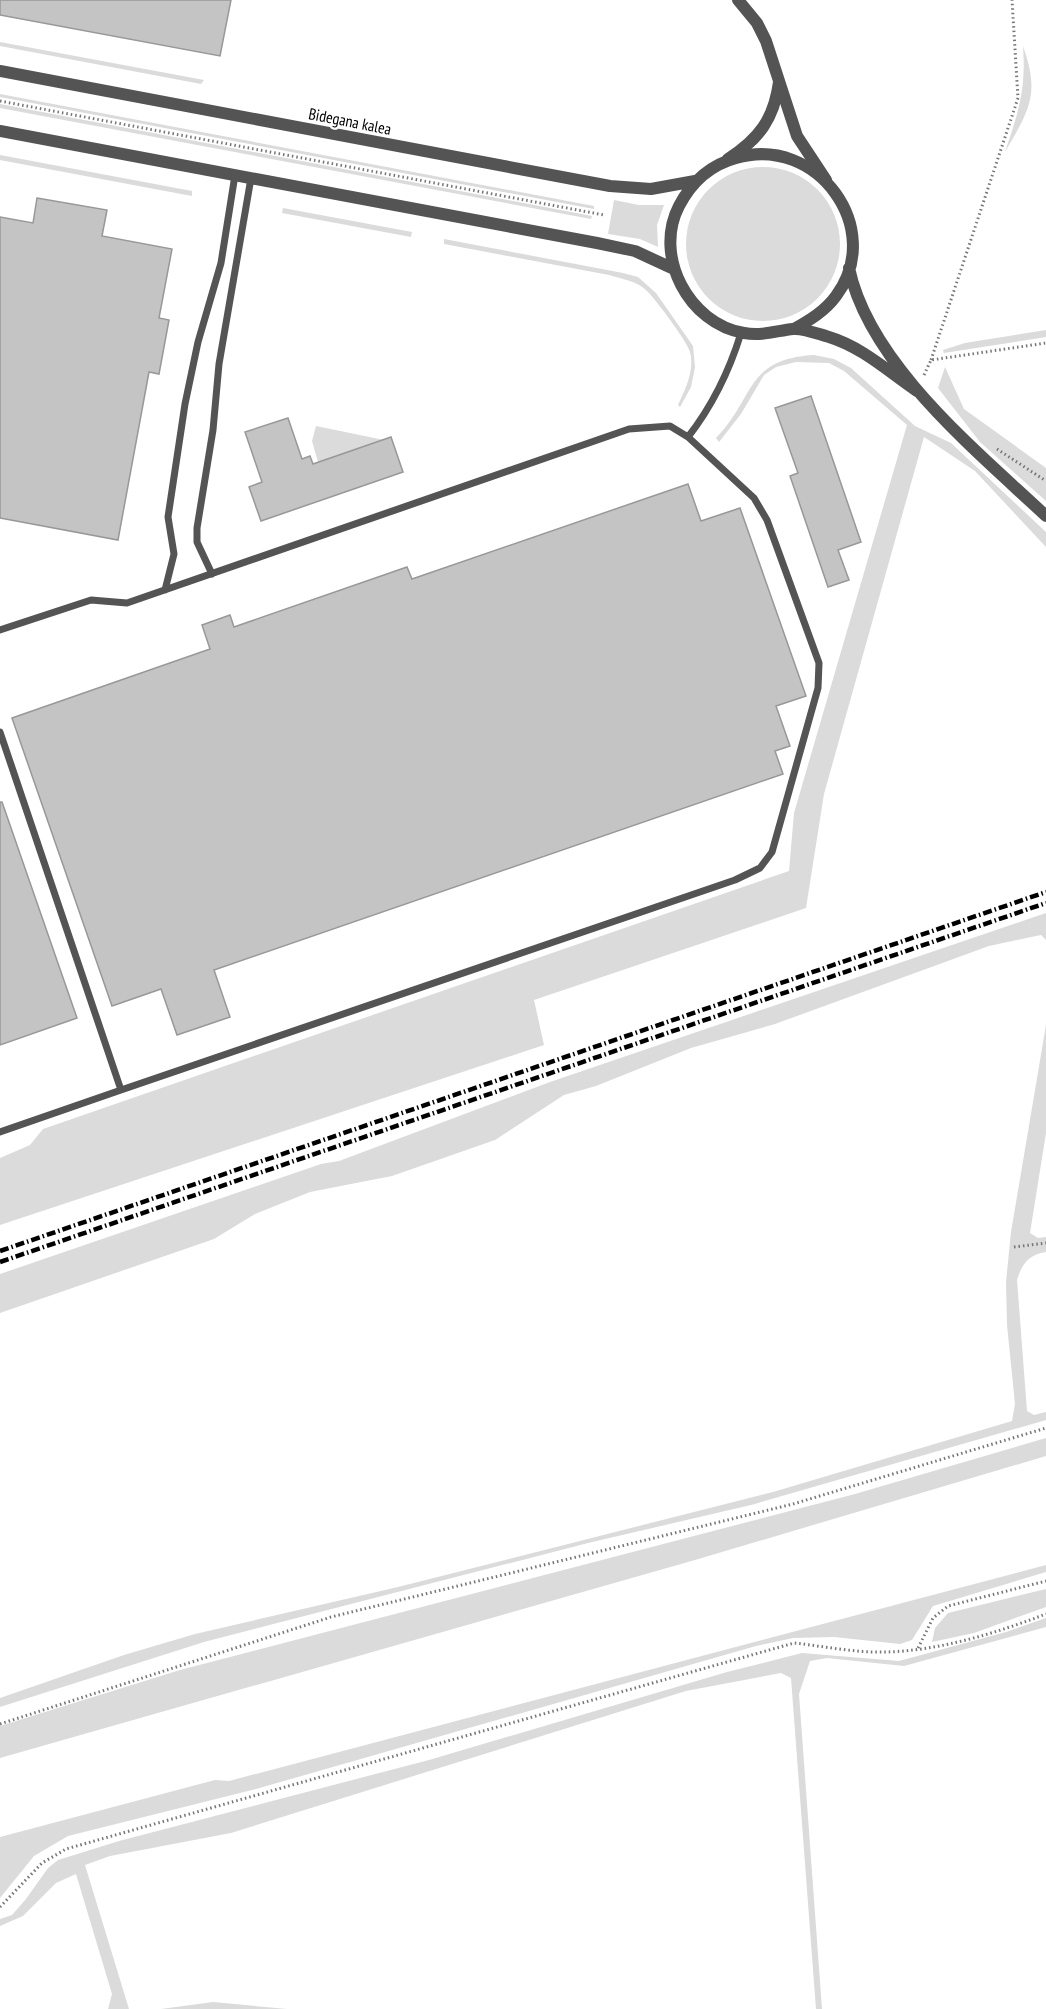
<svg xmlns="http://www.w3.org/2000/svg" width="1046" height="2009" font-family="'PT Sans Narrow',sans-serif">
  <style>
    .green { fill: #dbdbdb }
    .building { fill: #c4c4c4; stroke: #989898; stroke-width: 1.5 }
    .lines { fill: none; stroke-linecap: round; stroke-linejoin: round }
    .path { stroke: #767676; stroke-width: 3; stroke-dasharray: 1.5 3; stroke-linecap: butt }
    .service { stroke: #545454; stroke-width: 7 }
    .minor { stroke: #545454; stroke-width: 12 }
    .tertiary { stroke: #545454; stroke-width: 12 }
    .rail { stroke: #000; stroke-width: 4.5; stroke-dasharray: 9 3 1.5 3; stroke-linecap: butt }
    .labels { text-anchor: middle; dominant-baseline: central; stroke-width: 4.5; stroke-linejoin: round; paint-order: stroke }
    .street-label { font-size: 16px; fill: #000; stroke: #fff }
  </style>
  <rect width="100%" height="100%" fill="#fff"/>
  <!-- green -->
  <path class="green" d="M0,42L204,80L201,84L0,46Z
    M1023,46C1040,94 1030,109 1005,152C1019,110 1026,90 1023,46Z
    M0,94L594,206V209L0,97Z
    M0,104L592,216L591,219L0,108Z
    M0,155L192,191V196L0,160Z
    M686 244a77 77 0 1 1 154 0a77 77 0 1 1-154 0Z
    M614,200L639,205H664L657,225L658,247L640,239L608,234Z
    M283,208L412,232L411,237L282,213Z
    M444,239L623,273L638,277L656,293L693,346L695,367L691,387L680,407L678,405C685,390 695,370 690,352C687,341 656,300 647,291C637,281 622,279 609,275L444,244Z
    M1046,330V337L944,353L943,350L965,343Z
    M814,355L834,359L851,368L915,426L951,443L1046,532V547L975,471L924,437L824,794L806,908L534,1000L544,1045L0,1225V1158L30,1145L43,1129L789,871L794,813L907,425L844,371L829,363L796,362L776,367L764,375L741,414L719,442L716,438C755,398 745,359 814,355Z
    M945,367L964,409L1046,468V501L980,442L938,388Z
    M316,426L384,440L318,462L312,441Z
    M1046,913V940L1041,935L989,946L775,1024L691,1048L596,1086L564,1095L495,1140L392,1176L310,1192L255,1214L214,1239L0,1313V1274L321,1164L339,1161L550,1082Z
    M1046,1025V1133L1030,1233L1038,1238L1046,1237V1252C1028,1255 1022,1264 1017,1280L1027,1411L1034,1415L1046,1412V1420L751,1505L588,1543L204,1642L0,1707V1698L124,1655L195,1634L398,1587L773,1492L1012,1421L1015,1404L1007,1325L1006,1282L1011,1232Z
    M1046,1438V1456L695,1560L0,1758V1726L180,1670L855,1494Z
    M1046,1565V1572L933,1606L912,1640L900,1644L834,1637L793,1638L756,1646L256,1789L68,1836L34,1856L0,1898V1837L215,1780L229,1781Z
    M1046,1589V1607L974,1633L932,1642L935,1628L948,1613Z
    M1046,1618V1627L904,1666L827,1658L810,1661L799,1694L822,2009H816L791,1678L781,1673L686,1691L231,1833L110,1856L85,1865L129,2009H108L112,1994L76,1874L56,1883L23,1916L0,1926V1919L12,1915L26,1899L48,1868L58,1860L119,1841L429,1760L727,1672L802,1653L899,1661L1006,1632Z
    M213,2002L287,2009H161Z"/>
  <!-- building -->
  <path class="building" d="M0,0H231L220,56L0,15Z
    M37,198L107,210L102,236L172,249L159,318L169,320L159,374L149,372L118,540L0,518V217L33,223Z
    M811,396L861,542L838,550L849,580L828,587L790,476L798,473L775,408Z
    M288,418L302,459L310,456L313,464L391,437L403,472L261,521L249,487L262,482L245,432Z
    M688,484L701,521L740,508L806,696L776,706L790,746L775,751L783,774L214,970L230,1017L177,1035L161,989L112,1006L12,718L210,649L202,625L230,615L234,627L407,567L412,579Z
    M0,802H2L77,1018L0,1045Z"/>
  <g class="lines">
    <!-- path -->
    <path class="path" d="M0,101L604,215
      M931,360L1018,98L1012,0
      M924,375L931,360L1046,343
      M997,449L1046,481
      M1014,1247L1046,1243
      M918,1648L933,1618L948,1606L1046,1581
      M0,1724L331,1617L793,1504L1046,1428
      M0,1907L42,1863L66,1849L794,1643C823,1646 855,1653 885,1652C939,1651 996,1633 1046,1614"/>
    <!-- service -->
    <path class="service" d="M688,437C713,405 729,372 741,333
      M212,574L197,542V528L213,430L219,364L251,178
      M165,590L174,554L168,517L185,404L198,342L221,263L235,175
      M0,630L91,600L127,603L629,429L670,426L688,437L754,498L767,520L819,663L818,688L772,852L760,868L735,880L121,1090L0,732
      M0,1132L121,1090"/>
    <!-- minor -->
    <path class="minor" d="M738,0L757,23L766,41L797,136L826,180
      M728,159C759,139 774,119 779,82"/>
    <!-- tertiary -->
    <path class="tertiary" d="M0,71L610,186L651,189L695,181
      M0,131L597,243L635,251L674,269
      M849,268C869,364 977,451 1046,516
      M794,329C810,320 825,311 836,296C886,229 817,134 736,158C710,165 691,183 679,206C653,256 689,324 744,333C762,336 776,331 793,329C804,328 818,334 829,337C862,347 889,372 917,391"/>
    <!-- rail -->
    <path class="rail" d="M0,1251L1046,892
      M0,1262L1046,903"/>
  </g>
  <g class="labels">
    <!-- street labels -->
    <g class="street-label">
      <text transform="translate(350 121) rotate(11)">Bidegana kalea</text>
    </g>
  </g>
</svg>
